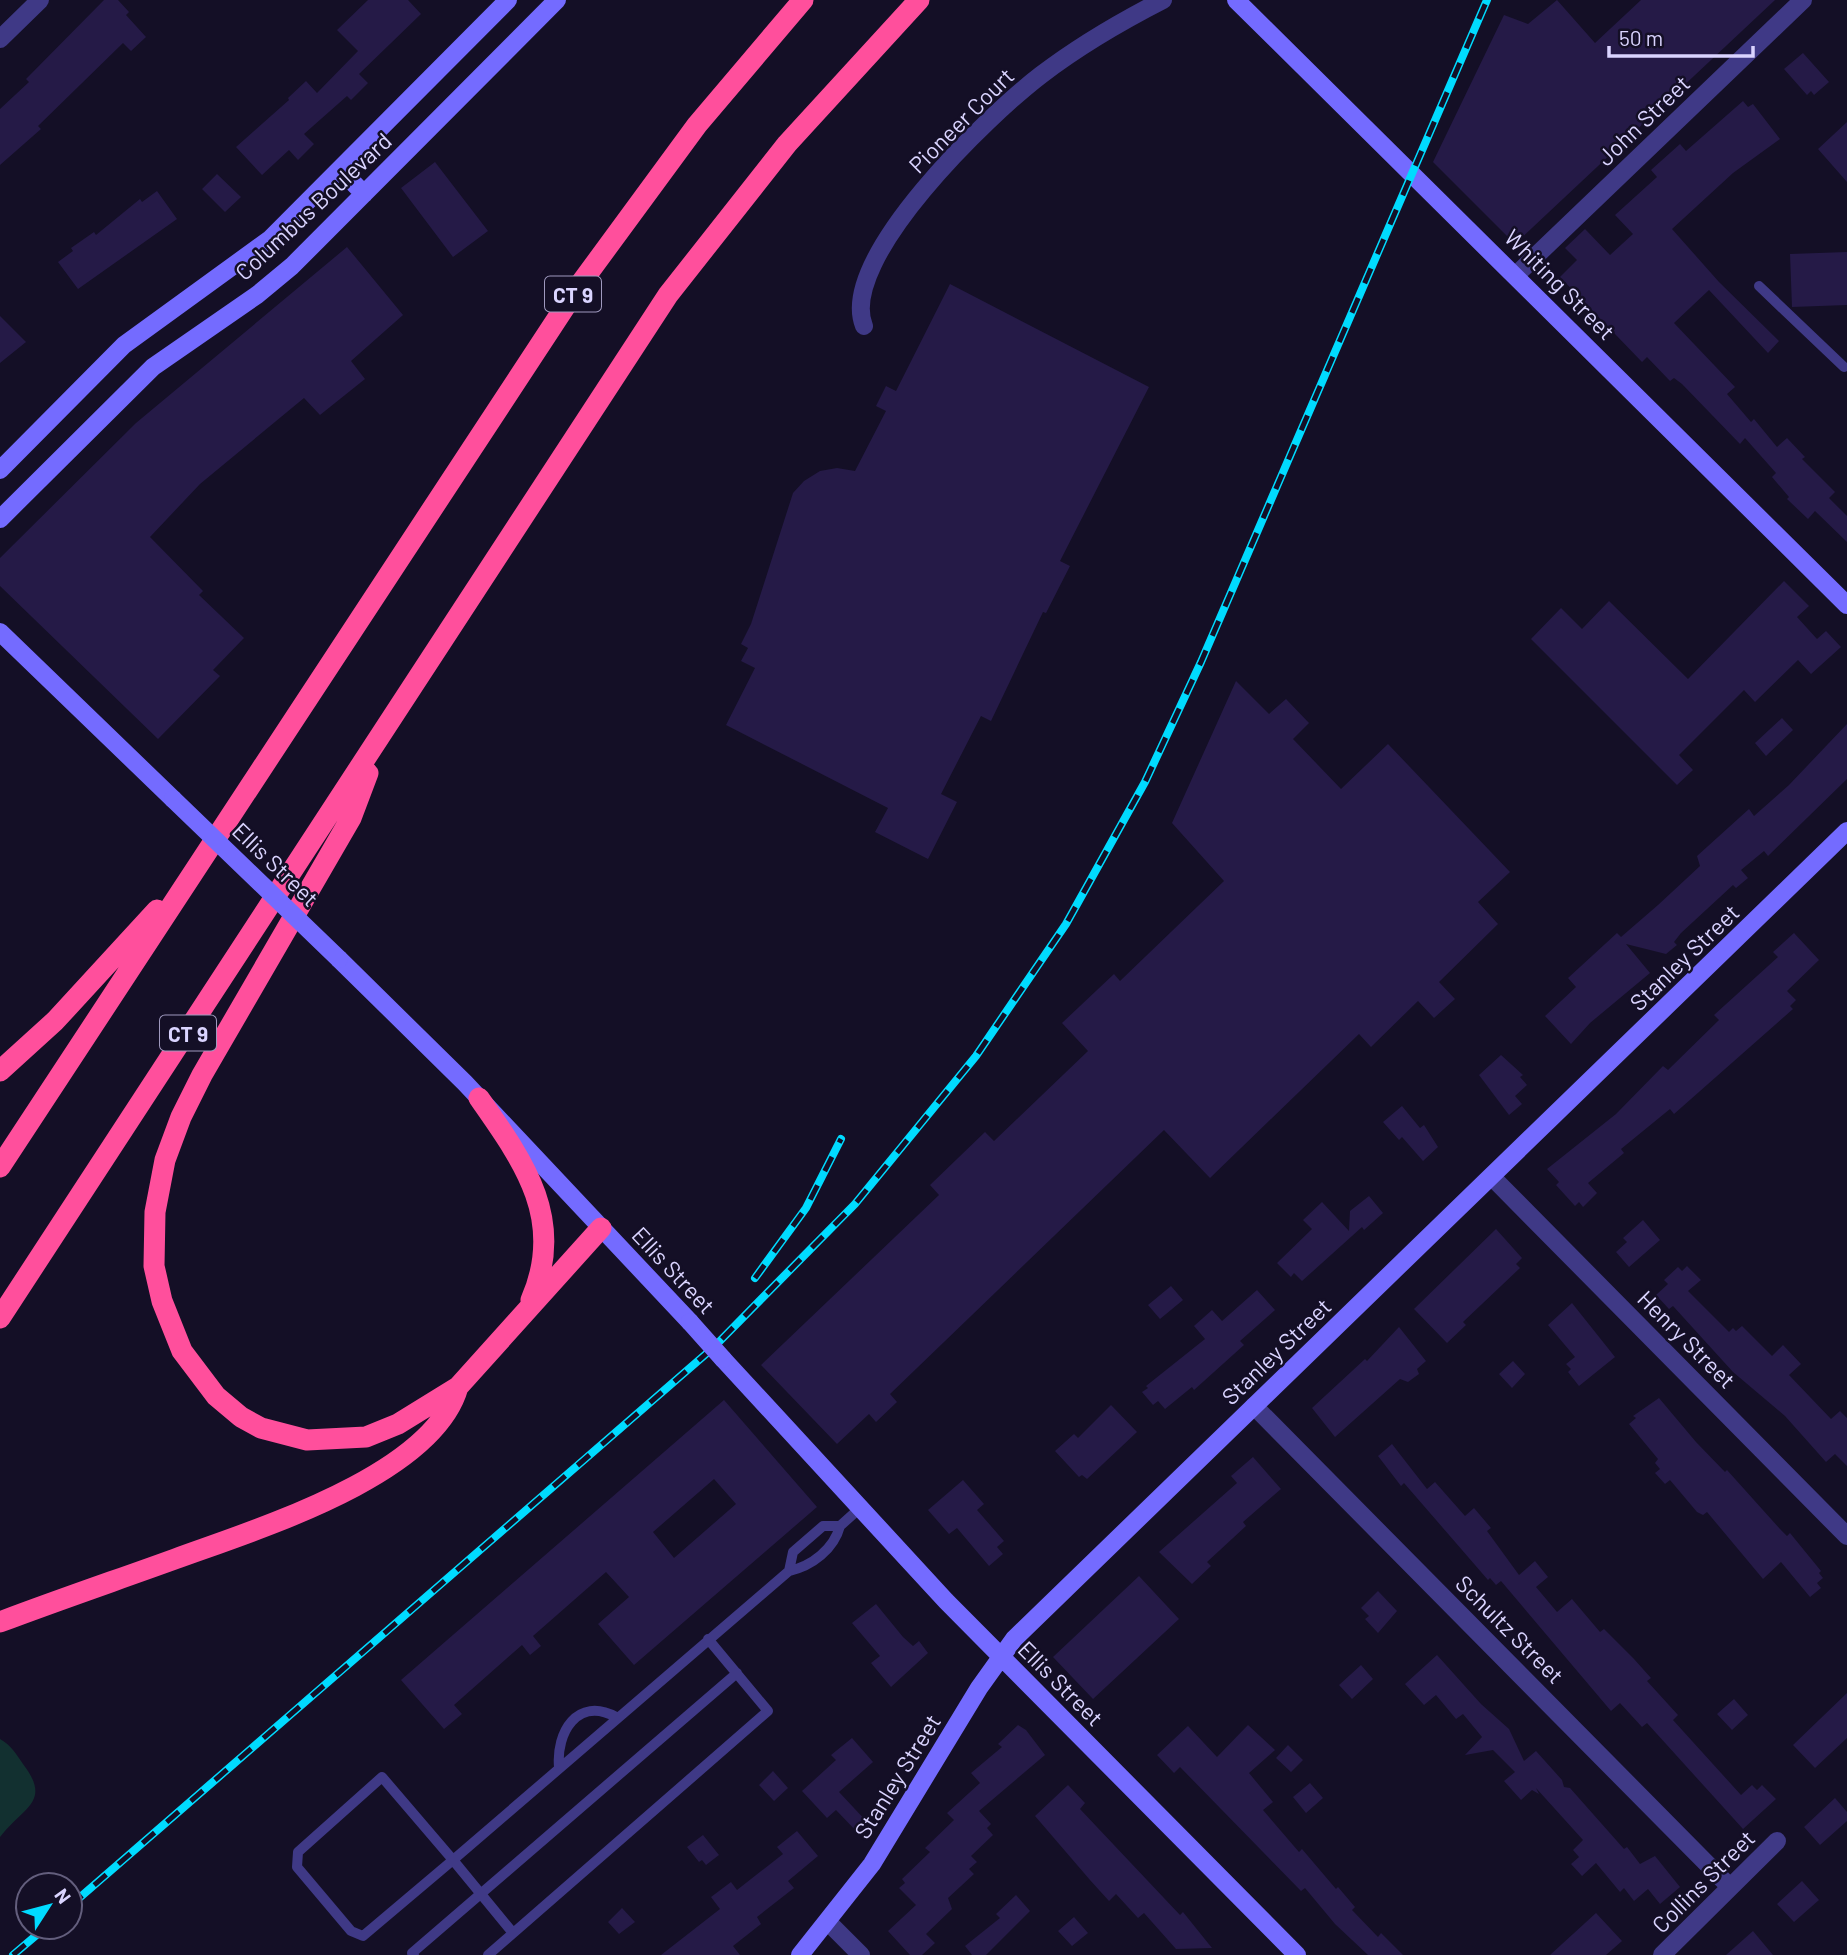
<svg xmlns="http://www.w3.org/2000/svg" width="1847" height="1955" font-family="Barlow,sans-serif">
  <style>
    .green { fill: #123030 }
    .building { fill: #251a47; fill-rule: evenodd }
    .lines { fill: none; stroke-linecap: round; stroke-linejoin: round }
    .lane { stroke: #3f3986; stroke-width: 10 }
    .street { stroke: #3f3986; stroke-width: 18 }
    .secondary { stroke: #746bff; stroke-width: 18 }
    .highway { stroke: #ff4f9c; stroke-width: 21 }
    .rail-casing { stroke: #00dbff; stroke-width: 8 }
    .rail { stroke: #140f26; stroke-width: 5; stroke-dasharray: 16; stroke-linecap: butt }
    .secondary-bridge { stroke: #746bff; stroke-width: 18 }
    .labels { text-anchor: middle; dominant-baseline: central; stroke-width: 5; stroke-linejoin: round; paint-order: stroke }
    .shield { fill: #140f26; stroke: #9f99be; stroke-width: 2 }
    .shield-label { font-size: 21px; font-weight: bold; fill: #dad4ff }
    .street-label { font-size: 23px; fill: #dad4ff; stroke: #140f26 }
  </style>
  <rect width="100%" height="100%" fill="#140f26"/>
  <!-- green -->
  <path class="green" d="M0,1739C11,1745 16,1754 23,1764C52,1802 24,1806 0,1837Z"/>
  <!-- building -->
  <path class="building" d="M104,0H118L129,12L126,15L146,37L131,51L123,43L38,126L41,129L0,165V109L29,82L26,79Z
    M368,0H408L421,14L359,74L368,83L351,100L347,96L304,134L314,144L298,160L289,150L262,175L236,147L289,100L288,98L306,81L317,93L358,51L337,30Z
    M1557,0L1595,43L1641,0H1775L1515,244L1433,162L1504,15L1528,24Z
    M1803,53L1829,82L1814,95L1811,91L1807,95L1784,69Z
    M1743,101L1748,107L1753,104L1780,139L1733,173L1672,229L1719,282L1779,341L1768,353L1709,290L1674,323L1735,387L1727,394L1751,422L1754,419L1777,447L1787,438L1805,457L1802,459L1835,492L1829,498L1847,516V542L1815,511L1808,519L1787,499L1789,497L1772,477L1776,473L1745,438L1740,444L1682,384L1674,378L1670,381L1647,357L1642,362L1560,277L1577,260L1565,248L1585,229L1610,255L1633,234L1615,215L1657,177L1651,170L1680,144L1686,151Z
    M1847,122V182L1818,149Z
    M435,162L488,231L453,257L401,188Z
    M217,174L241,197L225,212L202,189Z
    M157,191L177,219L78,289L58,262L73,251L71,248L94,232L96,235L140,199L142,202Z
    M347,247L403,315L351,361L365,379L320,415L304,398L200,484L150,537L203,591L199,595L244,638L213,670L220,676L158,739L0,586V558L136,423Z
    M1847,252V305L1792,307L1790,254Z
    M950,284L1149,387L1060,561L1070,566L1046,613L1043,612L991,721L981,716L941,794L957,802L928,859L875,832L888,808L726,725L755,668L741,661L748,648L741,644L751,624L793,493L804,481L820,471L837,468L855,471L886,411L876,406L886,386L896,391Z
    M0,316L26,342L0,363Z
    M1784,581L1809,606L1797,617L1817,639L1826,631L1841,647L1811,674L1798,660L1755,702L1744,690L1679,755L1693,770L1677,785L1531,639L1561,608L1582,629L1609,601L1688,679Z
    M1236,681L1269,714L1286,699L1309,723L1293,739L1341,789L1388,744L1510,872L1478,902L1498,924L1439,982L1455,999L1434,1018L1418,1001L1371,1047L1359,1034L1210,1178L1164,1130L890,1394L897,1402L876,1422L869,1414L837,1444L761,1365L939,1195L930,1185L985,1132L994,1141L1088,1051L1062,1023L1114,974L1120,981L1224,881L1172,823Z
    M1782,718L1793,730L1766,756L1755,743Z
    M1847,724V779L1768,856L1764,851L1741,870L1748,878L1736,888L1733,885L1681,933L1674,942L1677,945L1666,954L1626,944L1650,973L1590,1023L1571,1044L1545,1016L1576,987L1568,978L1617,933L1621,937L1658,905L1700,866L1697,856L1749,809L1754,816L1789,785Z
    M1794,933L1819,960L1787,991L1796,1000L1790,1006L1793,1009L1674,1114L1670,1109L1621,1149L1624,1153L1588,1183L1597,1193L1583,1207L1579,1202L1575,1206L1556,1185L1559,1182L1547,1169L1616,1114L1663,1066L1668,1070L1719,1020L1714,1015L1778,957L1773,952Z
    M1501,1055L1523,1075L1520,1077L1527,1085L1515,1096L1522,1104L1509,1115L1479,1075Z
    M1402,1106L1420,1128L1424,1125L1438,1147L1423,1161L1402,1137L1399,1140L1383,1122Z
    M1369,1196L1383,1213L1364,1230L1362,1227L1302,1281L1294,1273L1291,1277L1277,1263L1312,1229L1303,1220L1322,1202L1349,1231L1350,1211Z
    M1643,1220L1660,1240L1629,1267L1616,1252L1627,1242L1623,1238Z
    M1496,1229L1522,1258L1516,1264L1520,1268L1463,1322L1466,1325L1447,1343L1414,1309Z
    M1687,1266L1701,1280L1688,1291L1729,1332L1733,1328L1736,1331L1742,1326L1772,1356L1783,1345L1801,1364L1789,1375L1831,1419L1840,1411L1847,1418V1466L1835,1454L1826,1462L1785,1416L1733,1372L1673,1306L1669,1309L1656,1295L1668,1284L1664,1280L1678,1267L1682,1271Z
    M1171,1286L1183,1300L1160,1319L1148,1305Z
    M1257,1290L1275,1310L1240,1341L1244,1345L1194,1390L1192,1387L1165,1409L1158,1401L1153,1405L1142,1392L1148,1388L1146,1386L1205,1339L1194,1326L1212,1310L1222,1321Z
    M1572,1303L1615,1357L1579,1386L1568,1372L1571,1369L1566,1364L1575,1357L1548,1325Z
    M1399,1327L1426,1361L1417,1369L1419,1374L1408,1382L1400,1379L1335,1437L1312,1408L1365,1359L1367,1361Z
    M1513,1361L1525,1374L1512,1388L1499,1374Z
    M1659,1398L1696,1442L1725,1472L1727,1470L1780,1529L1787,1536L1790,1533L1821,1571L1819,1573L1823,1578L1817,1583L1821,1588L1810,1597L1781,1562L1763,1579L1707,1512L1703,1515L1697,1512L1670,1480L1665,1484L1655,1473L1660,1469L1655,1463L1658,1459L1629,1424L1636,1418L1633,1416Z
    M724,1400L817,1507L634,1665L598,1624L629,1597L606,1572L533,1636L541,1646L530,1655L522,1645L454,1705L462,1714L444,1729L401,1680ZM714,1479L736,1504L674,1558L653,1532Z
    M1111,1405L1137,1432L1087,1479L1082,1475L1079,1477L1055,1451L1074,1434L1078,1438Z
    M1392,1444L1427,1489L1435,1482L1465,1516L1474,1508L1491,1528L1487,1531L1519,1575L1535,1561L1548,1577L1536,1587L1557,1612L1572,1599L1600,1632L1604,1629L1634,1659L1651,1678L1647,1681L1678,1715L1673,1720L1741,1795L1752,1785L1757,1790L1762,1785L1776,1799L1743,1829L1647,1723L1642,1727L1620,1703L1611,1711L1501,1581L1496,1585L1490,1578L1488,1580L1404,1483L1401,1486L1378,1456Z
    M1253,1457L1281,1489L1243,1522L1246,1526L1207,1562L1211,1566L1192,1584L1159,1552L1237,1483L1231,1476Z
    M963,1480L984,1504L977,1510L1004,1541L997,1547L1003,1554L989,1566L957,1528L949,1534L928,1510Z
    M1139,1576L1179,1619L1093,1699L1053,1657Z
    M1378,1591L1397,1611L1378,1633L1365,1619L1369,1616L1361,1608Z
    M876,1604L903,1637L913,1646L919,1641L928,1653L891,1687L871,1663L880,1656L852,1623Z
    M1437,1655L1481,1704L1509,1729L1524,1761L1536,1751L1562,1780L1564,1787L1570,1788L1624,1849L1627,1847L1640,1864L1655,1856L1680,1887L1660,1904L1648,1889L1634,1901L1624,1888L1620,1892L1596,1863L1582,1876L1571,1864L1579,1857L1573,1850L1583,1840L1536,1788L1539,1794L1532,1790L1521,1800L1504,1781L1515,1772L1493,1750L1465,1755L1482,1737L1463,1714L1456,1719L1436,1695L1424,1705L1405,1684Z
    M1361,1665L1373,1679L1352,1699L1339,1685Z
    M1847,1693V1738L1815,1768L1793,1745Z
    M1734,1699L1748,1715L1732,1730L1717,1714Z
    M1018,1725L1026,1730L1045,1755L979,1811L991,1824L987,1828L993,1835L971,1856L977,1862L969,1869L974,1874L948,1898L952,1909L926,1934L935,1943L922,1955H910L888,1931L916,1905L899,1888L905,1883L902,1879L930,1852L925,1848L954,1820L947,1813L980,1783L971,1773L1002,1747L998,1744Z
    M1248,1725L1275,1750L1249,1773L1273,1802L1263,1810L1299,1852L1302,1849L1336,1889L1338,1887L1355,1907L1352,1910L1378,1937L1381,1933L1403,1955H1368L1335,1924L1305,1888L1301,1891L1180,1767L1174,1773L1157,1755L1188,1726L1217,1757Z
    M852,1738L873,1762L839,1792L868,1823L858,1833L836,1810L827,1818L802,1791L836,1760L831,1755Z
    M1288,1745L1303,1760L1291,1772L1276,1758Z
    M773,1771L788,1788L774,1801L759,1785Z
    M1310,1783L1323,1798L1306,1813L1293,1797Z
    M1068,1785L1085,1803L1080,1809L1180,1915L1183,1912L1212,1948L1176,1949L1144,1913L1138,1918L1116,1894L1109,1901L1090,1880L1035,1816Z
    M1835,1798L1847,1812V1821L1820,1845L1804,1827Z
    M797,1831L818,1856L788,1881L794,1888L757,1917L761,1924L733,1946L740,1955H661L720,1909L711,1897L731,1882L737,1890L783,1854L777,1847Z
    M703,1835L719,1855L706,1865L702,1860L699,1862L687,1847Z
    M1802,1881L1819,1900L1794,1922L1777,1904Z
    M1016,1895L1030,1911L986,1955H972L965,1946L1000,1918L996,1914Z
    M622,1908L635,1922L619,1934L608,1922Z
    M1596,1913L1622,1941L1606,1955H1550Z
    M1074,1917L1088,1933L1072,1946L1058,1931Z
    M1753,1931L1773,1955H1726Z"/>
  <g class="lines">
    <!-- lane -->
    <path class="lane" d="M1759,286L1844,367
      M840,1526L860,1508
      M559,1767C556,1733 577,1696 616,1717
      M513,1933L453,1860L363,1936L351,1931L297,1867L298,1852L382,1777L453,1860L789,1571C812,1566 834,1549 840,1526H823L793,1552L789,1571
      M414,1955L412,1953L737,1673
      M488,1955L768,1711L708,1639"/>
    <!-- street -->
    <path class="street" d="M0,39L40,0
      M1516,275L1803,0
      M864,326C837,259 990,114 1041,75C1079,46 1120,22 1163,0
      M1492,1177L1847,1536
      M1254,1406L1730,1887
      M828,1922L861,1955
      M1662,1955L1777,1841"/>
    <!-- secondary -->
    <path class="secondary" d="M1236,0L1847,605
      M340,169L364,194
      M0,470L124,345L270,239L508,0
      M0,519L153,367L257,295L292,266L557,0
      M0,632L173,799
      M339,959L465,1083L690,1322
      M723,1359L946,1601L1297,1955
      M800,1955L872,1864L979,1688L1014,1639L1847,831"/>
    <!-- highway -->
    <path class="highway" d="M368,773L351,818L202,1075L181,1117L165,1160L155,1212L154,1266L162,1301L182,1351L216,1396L241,1417L261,1428L307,1440L366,1437L398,1424L458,1387L601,1228
      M0,1071L55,1021L157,910
      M479,1098C524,1162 566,1220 531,1300
      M0,1167L578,287L697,125L803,0
      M0,1318L668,295L787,144L919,0
      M0,1622C58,1600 117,1580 175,1559C254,1530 433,1476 458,1387"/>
    <!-- rail casing -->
    <g class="rail-casing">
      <path id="rail" d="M755,1278L806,1208L841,1139
        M70,1906L714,1347L855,1204L976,1056L1066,924L1145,782L1201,662L1487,0
        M13,1955L46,1927"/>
    </g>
    <!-- rail -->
    <use href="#rail" class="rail"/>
    <!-- secondary-bridge -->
    <path class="secondary-bridge" d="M173,799L339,959
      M690,1322L723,1359"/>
  </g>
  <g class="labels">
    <!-- shield labels -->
    <g class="shield">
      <rect x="545" y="276.5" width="56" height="35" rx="5"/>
      <rect x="160" y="1015.5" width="56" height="35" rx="5"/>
    </g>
    <g class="shield-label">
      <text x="573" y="294">CT 9</text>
      <text x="188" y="1033">CT 9</text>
    </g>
    <!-- street labels -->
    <g class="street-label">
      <text transform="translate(961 120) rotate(-45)">Pioneer Court</text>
      <text transform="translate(1643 120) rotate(-44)">John Street</text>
      <text transform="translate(313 206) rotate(-43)">Columbus Boulevard</text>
      <text transform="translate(1560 284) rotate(45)">Whiting Street</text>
      <text transform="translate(276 864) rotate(44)">Ellis Street</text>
      <text transform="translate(1684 957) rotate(-44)">Stanley Street</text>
      <text transform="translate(674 1270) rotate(47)">Ellis Street</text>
      <text transform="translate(1687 1339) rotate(45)">Henry Street</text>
      <text transform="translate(1276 1351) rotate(-44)">Stanley Street</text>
      <text transform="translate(1510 1629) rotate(45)">Schultz Street</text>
      <text transform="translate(1061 1683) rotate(45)">Ellis Street</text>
      <text transform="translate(897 1776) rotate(-58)">Stanley Street</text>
      <text transform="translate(1703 1881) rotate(-45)">Collins Street</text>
    </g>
  </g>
  <!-- north arrow -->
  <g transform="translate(49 1906) rotate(54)"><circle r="33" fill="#140f26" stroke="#635e7d" stroke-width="2"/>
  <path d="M0-5L12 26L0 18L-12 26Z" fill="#00dbff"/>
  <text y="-10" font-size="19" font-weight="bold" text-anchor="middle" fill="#dad4ff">N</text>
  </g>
  <!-- scale -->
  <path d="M1609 46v10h144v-10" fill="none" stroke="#dad4ff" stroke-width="3.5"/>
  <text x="1619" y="46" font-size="21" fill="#dad4ff" stroke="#140f26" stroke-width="5" paint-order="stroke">50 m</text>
</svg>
